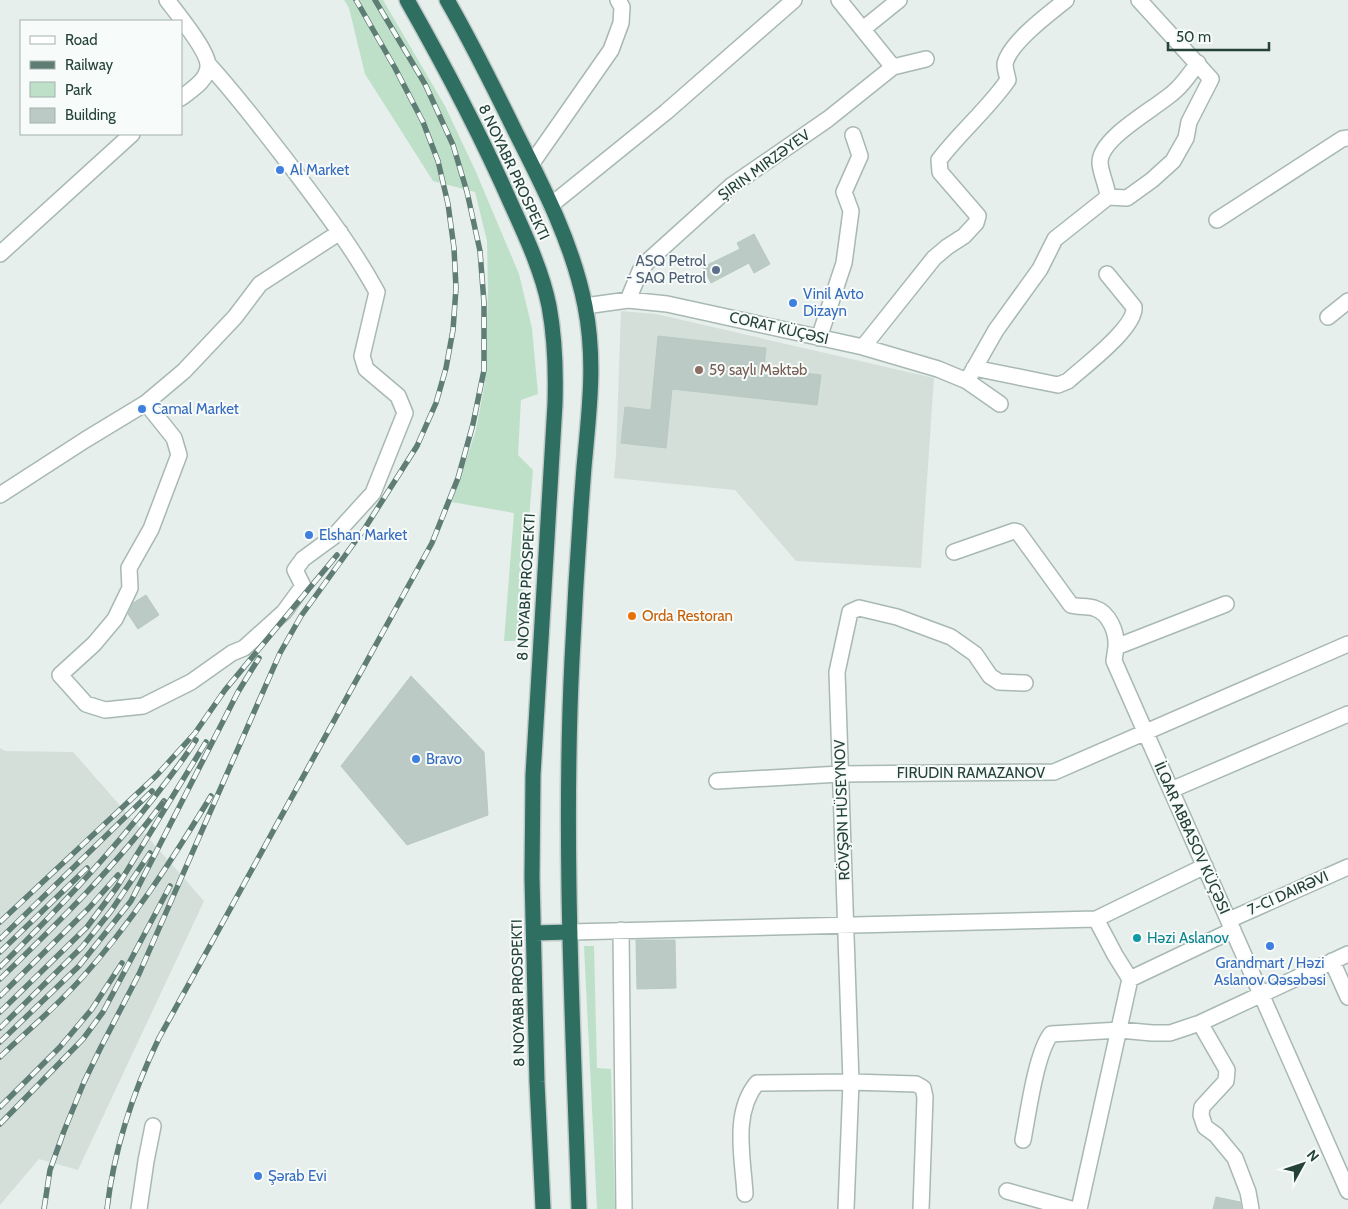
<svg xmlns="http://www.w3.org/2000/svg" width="1348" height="1209" font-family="Cabin,sans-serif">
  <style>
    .built { fill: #d4dfda }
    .green { fill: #bfe0c8 }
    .building { fill: #bbcac4; stroke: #b8c9c2 }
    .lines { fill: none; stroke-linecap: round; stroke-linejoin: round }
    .minor-casing { stroke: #a8b8b2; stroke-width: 18 }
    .highway-casing { stroke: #c2cac8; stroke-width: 18 }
    .minor { stroke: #fff; stroke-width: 15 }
    .highway { stroke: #2f6f62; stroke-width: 15 }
    .rail-casing { stroke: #5f7d75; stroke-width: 5.5 }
    .rail { stroke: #f7fbf9; stroke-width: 4; stroke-dasharray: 11; stroke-linecap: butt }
    .shop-dot { fill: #3f7fe0; stroke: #f7fbf9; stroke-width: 2 }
    .service-dot { fill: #5c6f8a; stroke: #f7fbf9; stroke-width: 2 }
    .education-dot { fill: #8d6e63; stroke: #f7fbf9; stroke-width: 2 }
    .food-dot { fill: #e8710a; stroke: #f7fbf9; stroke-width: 2 }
    .culture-dot { fill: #0f9aa8; stroke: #f7fbf9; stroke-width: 2 }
    .labels { text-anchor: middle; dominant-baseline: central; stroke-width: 4; stroke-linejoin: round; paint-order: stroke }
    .street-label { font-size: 15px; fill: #24423a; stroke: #f7fbf9 }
    .shop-label { font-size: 15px; fill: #366cbe; stroke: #f7fbf9; text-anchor: start }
    .service-label { font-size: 15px; fill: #4e5e75; stroke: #f7fbf9; text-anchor: end }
    .education-label { font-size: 15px; fill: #785e54; stroke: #f7fbf9; text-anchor: start }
    .food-label { font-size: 15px; fill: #c56008; stroke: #f7fbf9; text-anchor: start }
    .culture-label { font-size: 15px; fill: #0d838f; stroke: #f7fbf9; text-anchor: start }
  </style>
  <rect width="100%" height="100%" fill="#e6efeb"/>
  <!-- built -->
  <path class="built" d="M621,311L656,314L934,378L921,568L796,561L735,490L614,478L616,455Z
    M0,748L5,751L73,752L204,901L78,1170L39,1159L0,1205Z"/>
  <!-- green -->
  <path class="green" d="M344,0H383L445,106L476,172L519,274L532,328L538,394L521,400L518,455L533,470L519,641H504L514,513L452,502L476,430L485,382L488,291L487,241L475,192L433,181L365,74L349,8Z
    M584,946H594L597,1068L611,1069L615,1209H597Z"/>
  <!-- building -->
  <path class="building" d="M754,234L770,264L754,273L749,263L711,283L703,267L740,249L737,243Z
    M658,336L766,348L764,368L821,375L817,405L672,389L666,448L621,443L625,407L651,410Z
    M146,595L159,615L138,629L128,614L133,603Z
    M411,676L484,752L488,815L407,845L341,766Z
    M636,940H675L676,988L637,989Z
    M1216,1197L1240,1202L1241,1209H1213Z"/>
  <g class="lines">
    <!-- minor casing -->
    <g class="minor-casing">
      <path id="minor" d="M167,0C176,12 209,52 208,66C208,80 191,90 181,98
        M839,0L893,67
        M863,29L899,0
        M532,163L611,50L621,23L622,7L618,0
        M1108,197L1127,198L1152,180L1173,161L1186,138L1189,122L1211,79L1139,0
        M551,205L666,112L794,0
        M1217,220L1342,139L1348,138
        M0,254L132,134
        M628,300L640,271L649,260L731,186L828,119L893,67L926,59
        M585,306L628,300L667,304L863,347L938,369L967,381L1000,404
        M1328,317L1348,301
        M819,338L844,263L851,211L844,192L860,156L853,135
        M863,347L934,258L947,247L964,236L976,223L978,216L940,172L939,160C960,132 988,109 1008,80C1007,75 1005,69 1005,64C1009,43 1050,13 1066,0
        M974,368L1058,385L1068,381C1083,367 1136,328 1134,307L1107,274
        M967,381L996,330L1040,269L1055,239L1108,197C1107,185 1101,175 1100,163C1099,137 1159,107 1176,90C1185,82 1191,72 1198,63
        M146,403L174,438L179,455L151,529L129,568L130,588L115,619L94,644L60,675L86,704L105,710L143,706L191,682L232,653L244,648L284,612L303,586L295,570L303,559L333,537L373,493L405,413L398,396L366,369L362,356L377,292C353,248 323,209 293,169C266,134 239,98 209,65
        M0,495L85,440L146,403L184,371L235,317L260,284L340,232
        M954,552L1014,531L1018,532L1071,605C1078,607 1087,606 1094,608C1110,613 1117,633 1116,647
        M1226,604L1116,647L1114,661L1348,1191
        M717,781L840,774L1054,772L1348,644
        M1171,790L1348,714
        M1096,919L1115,955L1130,979L1233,930
        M1229,920L1348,867
        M621,930L624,1209
        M570,932L1096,919L1205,866
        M1332,961L1348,997
        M1200,1023L1227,1070L1226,1081L1202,1107L1201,1115L1205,1127L1216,1135L1235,1158L1248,1192L1251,1209
        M1023,1140C1028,1114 1036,1053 1051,1034L1120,1030L1152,1033H1170L1200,1023L1348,954
        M1007,1191L1071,1209
        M745,1194C743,1158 732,1113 757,1083L851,1082L916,1084L923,1088L925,1097L921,1209
        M139,1209L146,1161L153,1126
        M846,1209L851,1082L837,672L850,612L859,608L897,617L951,637L975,654L990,676L999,682L1025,683
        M1079,1209L1130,979"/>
    </g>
    <!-- highway casing -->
    <g class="highway-casing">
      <path id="highway" d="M407,0C445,67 481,135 512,206C526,237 542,271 549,306C555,338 556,371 555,404L533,775L532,877L537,1082L543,1209
        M447,0C472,43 494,88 516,133C544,188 573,245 585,306C596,360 589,413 584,467C579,532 575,596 572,660C563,843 573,1026 579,1209
        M534,933L570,932"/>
    </g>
    <!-- minor -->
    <use href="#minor" class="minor"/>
    <!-- highway -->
    <use href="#highway" class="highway"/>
    <!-- rail casing -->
    <g class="rail-casing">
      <path id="rail" d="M0,922L157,775L195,733L225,690L337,555
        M0,939L152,791
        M0,952L87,868
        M0,967C56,911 107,858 156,795C170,777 184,759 196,740
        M0,979C58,923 116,866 164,801
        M0,996L89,908L118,875
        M0,1012L87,927L117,887L206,742
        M0,1028L82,947L111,911L150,853
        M0,1042L79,966L131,901L238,692L259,658
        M0,1057C27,1031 55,1008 80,980C131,924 172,860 211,796
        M0,1107L60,1047L92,1009L122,963
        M0,1124L83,1039L103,1012L170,886
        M44,1209L50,1170L64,1131L84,1082L101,1047L139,974L280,653L301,616L365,528L417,446L436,403L446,368L453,330L456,288L454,248L448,204L438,161L423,122L395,68L356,0
        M107,1209C114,1149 133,1092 159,1038L432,543L458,478L473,424L484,370V303L480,251L467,192L453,145L425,84L375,0"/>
    </g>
    <!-- rail -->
    <use href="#rail" class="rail"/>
  </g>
  <!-- markers -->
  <g class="shop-dot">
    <circle cx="280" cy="170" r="5"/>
    <circle cx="793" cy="303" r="5"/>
    <circle cx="142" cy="409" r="5"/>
    <circle cx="309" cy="535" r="5"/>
    <circle cx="416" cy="759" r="5"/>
    <circle cx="1270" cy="946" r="5"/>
    <circle cx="258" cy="1176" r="5"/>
  </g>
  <circle class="service-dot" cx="716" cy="270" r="5"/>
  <circle class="education-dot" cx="699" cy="370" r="5"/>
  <circle class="food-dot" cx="632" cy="616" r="5"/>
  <circle class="culture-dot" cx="1137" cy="938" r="5"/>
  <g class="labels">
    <!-- street labels -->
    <g class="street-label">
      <text transform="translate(764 165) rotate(-36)">ŞIRIN MIRZƏYEV</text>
      <text transform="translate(514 172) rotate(65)">8 NOYABR PROSPEKTI</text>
      <text transform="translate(779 328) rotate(13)">CORAT KÜÇƏSI</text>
      <text transform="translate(526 587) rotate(-87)">8 NOYABR PROSPEKTI</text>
      <text x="971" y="773">FIRUDIN RAMAZANOV</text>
      <text transform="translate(842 810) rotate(-92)">RÖVŞƏN HÜSEYNOV</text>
      <text transform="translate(1192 838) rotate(66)">İLQAR ABBASOV KÜÇƏSI</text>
      <text transform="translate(1288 893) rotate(-24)">7-CI DAIRƏVI</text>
      <text transform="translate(518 993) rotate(-91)">8 NOYABR PROSPEKTI</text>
    </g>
    <!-- shop labels -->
    <g class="shop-label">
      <text x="290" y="170">Al Market</text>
      <text x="803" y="294">Vinil Avto<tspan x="803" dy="17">Dizayn</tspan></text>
      <text x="152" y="409">Camal Market</text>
      <text x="319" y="535">Elshan Market</text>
      <text x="426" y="759">Bravo</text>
      <text x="1270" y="963" text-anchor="middle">Grandmart / Həzi<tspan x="1270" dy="17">Aslanov Qəsəbəsi</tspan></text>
      <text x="268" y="1176">Şərab Evi</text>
    </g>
    <!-- service labels -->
    <g class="service-label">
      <text x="706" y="261">ASQ Petrol<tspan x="706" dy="17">- SAQ Petrol</tspan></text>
    </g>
    <!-- education labels -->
    <g class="education-label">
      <text x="709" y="370">59 saylı Məktəb</text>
    </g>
    <!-- food labels -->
    <g class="food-label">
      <text x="642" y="616">Orda Restoran</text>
    </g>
    <!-- culture labels -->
    <g class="culture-label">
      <text x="1147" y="938">Həzi Aslanov</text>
    </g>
  </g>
  <!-- legend -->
  <rect x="20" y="20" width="162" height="115" fill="#f7fbf9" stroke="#a3b1ad"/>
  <rect x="30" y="36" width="25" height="8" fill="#ffffff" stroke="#a3b1ad"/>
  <text x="65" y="45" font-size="15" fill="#24423a">Road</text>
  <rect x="30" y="61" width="25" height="8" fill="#5f7d75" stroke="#a3b1ad"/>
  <text x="65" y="70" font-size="15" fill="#24423a">Railway</text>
  <rect x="30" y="82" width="25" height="15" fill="#bfe0c8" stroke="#a3b1ad"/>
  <text x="65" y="95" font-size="15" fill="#24423a">Park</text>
  <rect x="30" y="108" width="25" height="15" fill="#bbcac4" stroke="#a3b1ad"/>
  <text x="65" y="120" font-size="15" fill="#24423a">Building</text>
  <!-- north arrow -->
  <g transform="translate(1303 1164) rotate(50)" stroke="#f7fbf9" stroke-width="4" paint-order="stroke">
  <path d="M0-4L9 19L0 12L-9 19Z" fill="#24423a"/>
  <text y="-8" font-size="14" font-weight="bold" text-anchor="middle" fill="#24423a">N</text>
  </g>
  <!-- scale -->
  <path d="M1168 42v8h101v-8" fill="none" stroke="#24423a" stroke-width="2.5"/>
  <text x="1176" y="42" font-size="15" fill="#24423a" stroke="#f7fbf9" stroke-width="4" paint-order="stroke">50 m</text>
</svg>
